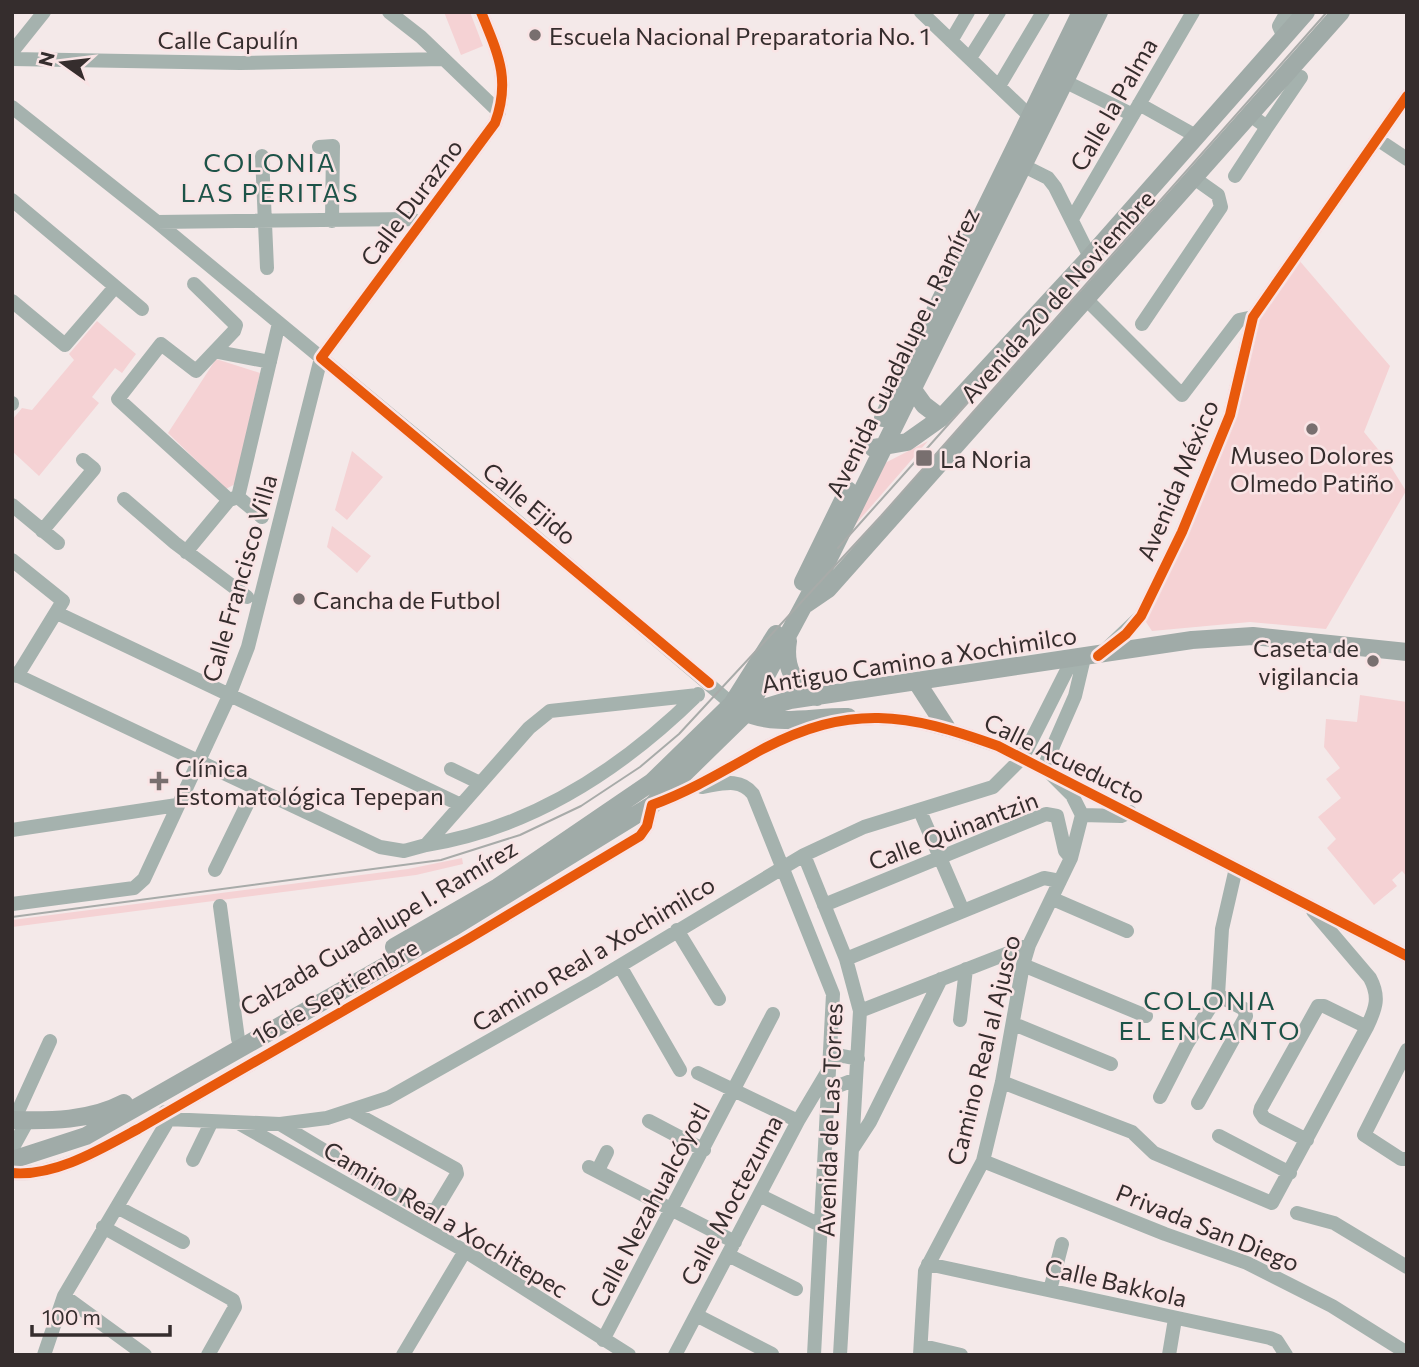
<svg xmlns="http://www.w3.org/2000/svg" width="1419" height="1367" font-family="Commissioner,sans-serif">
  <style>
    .green { fill: #f5d2d4 }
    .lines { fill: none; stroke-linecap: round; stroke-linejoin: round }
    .minor { stroke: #a5b2ae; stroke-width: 14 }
    .major { stroke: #a0aba8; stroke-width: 18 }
    .tram { stroke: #a8aba9; stroke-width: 2 }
    .cycleway-casing { stroke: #f9e4e5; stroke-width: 15 }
    .cycleway { stroke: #e8590c; stroke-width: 10 }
    .poi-dot { fill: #786f6f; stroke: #f9e4e5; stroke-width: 2.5 }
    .labels { text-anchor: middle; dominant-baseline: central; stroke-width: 5; stroke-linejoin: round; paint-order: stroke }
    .poi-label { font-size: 24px; fill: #352d2d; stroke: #f9e4e5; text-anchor: start }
    .street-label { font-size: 24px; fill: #352d2d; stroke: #f9e4e5 }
    .neighbourhood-label { font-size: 26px; letter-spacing: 2px; fill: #1d5348; stroke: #f9e4e5 }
  </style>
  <rect width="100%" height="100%" fill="#f4e9e9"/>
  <!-- green -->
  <path class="green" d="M444,12H470L483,46L461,55Z
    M1298,259L1390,366L1364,432L1386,459L1406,491L1326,629L1250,622L1152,631L1140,613L1218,444L1251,325Z
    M97,321L136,354L122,373L115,368L92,397L99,403L39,476L12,451V420L22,408L32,410L74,360L69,354Z
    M216,359L260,373L235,484L226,489L168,433Z
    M928,441L841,541L883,464Z
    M352,451L383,477L347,520L335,510Z
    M332,526L371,556L357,573L327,547Z
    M1360,695L1407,702V877L1402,871L1392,880L1397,886L1374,905L1327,848L1336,839L1318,817L1341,798L1326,779L1340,768L1324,747L1326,719L1357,722Z
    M462,858L463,864L416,875L12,927V920L408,869Z"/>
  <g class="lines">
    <!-- minor -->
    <path class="minor" d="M389,12L421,37L499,112
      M921,12L1037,123
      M1284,37L1279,26L1287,12
      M951,41L968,12
      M12,52L44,12
      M970,58L999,12
      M12,59L240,63L444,59
      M1064,81L1133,115
      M999,86L1043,12
      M1139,104L1196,136
      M12,107L157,222L464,476L732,704
      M1267,127L1301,77
      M1377,139L1407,159
      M319,147L333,146L332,221
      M262,156L267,268
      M1022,165L1048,178L1055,187L1090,257
      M1235,176L1267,127L1250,115
      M12,200L142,309
      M1072,219L1193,12
      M157,222L412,219L420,224
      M194,284L236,325L234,331L196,371L161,344L118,399L229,500L238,497L262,517
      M1087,300L1182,395L1239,320L1253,317
      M12,301L65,345L115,287
      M1142,324L1221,207L1218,195L1194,178
      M218,352L270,362
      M12,403V404
      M238,497L279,323
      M124,499L175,543L247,597
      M12,505L58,543
      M42,531L94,469L83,460
      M186,552L229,500
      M12,560L63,601L17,676
      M57,613L461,805
      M1102,653L1141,616L1182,532L1230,415L1253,317L1407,96
      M12,673L380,847L404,851L426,845L529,728L550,711L698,695
      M451,769L480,783
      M702,787C721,784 740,777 753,794L833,994L814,1355
      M920,811L963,911
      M1082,815L1121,816L1130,812
      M12,830L177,805
      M426,845C532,828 623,768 698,694
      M804,855L846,959L860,1011L840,1355
      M215,870L255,788
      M1053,899L1127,931
      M12,904L134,888L144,879L229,696L248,647L321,358L495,123C511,79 498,54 481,12
      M824,905L1046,814L1057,816L1065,851L1071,858
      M220,906L238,1039
      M677,930L719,999
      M846,959L1044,878L1060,881
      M1023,965L1146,1016
      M620,966L680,1070
      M860,1011L1029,945
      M960,1020L966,969
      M1014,1024L1111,1064
      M1407,1050L1364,1135L1401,1159H1407
      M830,1058L843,1056L858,1059
      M698,1073L798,1121
      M829,1082L838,1086L856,1079
      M1002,1082L1132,1132L1154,1153L1272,1203L1367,1027C1376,1008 1380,997 1370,978L1313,911
      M1160,1097L1187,1044L1218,995L1222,929L1236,868
      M1198,1103L1246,1016L1244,1009L1218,995
      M167,1119L280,1124L327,1118L388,1098L593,982L804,855L864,827L993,787L1023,757L1072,660
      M14,1120L50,1041
      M649,1121L704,1150
      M240,1124L465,1251L629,1355
      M280,1124L425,1211L436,1209L457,1174L456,1169L353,1112
      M1219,1136L1290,1173
      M1307,1140L1264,1118L1260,1112L1261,1108L1318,1006H1324L1367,1027
      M853,1148L870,1122L941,979
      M12,1149L28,1120
      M193,1160L211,1123
      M983,1161L1165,1234L1247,1263L1332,1306L1407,1353
      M589,1167L735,1242
      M598,1170L607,1152
      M12,1173C55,1177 101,1149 138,1129L468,939L640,836L647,826L652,805C691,791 725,770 761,750C850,703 907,713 998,746L1407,956
      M759,1195L822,1226
      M117,1207L183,1242
      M1297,1213L1334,1223L1407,1267
      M103,1227L233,1300L235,1307L208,1355
      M728,1255L796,1289
      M928,1264L1270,1338L1277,1341L1286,1355
      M1050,1290L1062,1244
      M64,1296L145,1355
      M696,1315L772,1354
      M603,1340L773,1014
      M923,1346L961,1355
      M44,1355L64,1296L166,1124L165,1112
      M403,1355L465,1251
      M675,1355L798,1121L829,1069
      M920,1355L925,1271L983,1161L1002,1082L1023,965L1029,945L1071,858L1082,815L1072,795L1044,767L1075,696L1084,658
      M1169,1355L1175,1319"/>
    <!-- major -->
    <path class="major" d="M911,387L924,405L941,418
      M883,418L1081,12
      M873,448L907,442L941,418L1090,257L1306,12
      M803,582L848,490
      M806,604L828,589L1341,12
      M788,641C784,665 793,687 817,697
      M918,684L946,727
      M744,712C775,727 815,716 848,717
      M746,713L790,700L1192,640L1253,636L1407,652
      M394,947L498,887L652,782L732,704L776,634
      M12,1120C50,1121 90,1121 124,1103
      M12,1160L86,1136L452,928L652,805L746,713L827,562L1099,12"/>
    <!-- tram -->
    <path class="tram" d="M838,548L971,399
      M12,917L441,860L520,835L581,806L640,767L679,734L881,516L1327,12"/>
    <!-- cycleway casing -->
    <g class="cycleway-casing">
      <path id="cycleway" d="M481,12C498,54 511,79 495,123L321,358L709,683
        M1098,656L1126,634L1141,616L1182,532L1230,415L1253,317L1407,96
        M12,1173C55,1177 101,1149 138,1129L468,939L640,836L647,826L652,805C691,791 725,770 761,750C850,703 907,713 998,746L1407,956"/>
    </g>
    <!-- cycleway -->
    <use href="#cycleway" class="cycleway"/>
  </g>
  <!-- markers -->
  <g class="poi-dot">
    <circle cx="535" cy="35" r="7"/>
    <circle cx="1312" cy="429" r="7"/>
    <rect x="915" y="449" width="18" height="18" rx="3.5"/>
    <circle cx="299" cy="599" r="7"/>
    <circle cx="1373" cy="661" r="7"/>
    <path d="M155.5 770.5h7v7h7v7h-7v7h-7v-7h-7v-7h7z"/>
  </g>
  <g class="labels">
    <!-- poi labels -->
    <g class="poi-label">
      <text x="549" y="35">Escuela Nacional Preparatoria No. 1</text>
      <text x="1312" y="454" text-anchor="middle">Museo Dolores<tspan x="1312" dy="28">Olmedo Patiño</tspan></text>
      <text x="940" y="458">La Noria</text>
      <text x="313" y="599">Cancha de Futbol</text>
      <text x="1359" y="647" text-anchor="end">Caseta de<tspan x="1359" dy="28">vigilancia</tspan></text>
      <text x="175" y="767">Clínica<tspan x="175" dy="28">Estomatológica Tepepan</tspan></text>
    </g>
    <!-- street labels -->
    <g class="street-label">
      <text x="228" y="39">Calle Capulín</text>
      <text transform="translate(1113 104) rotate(-60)">Calle la Palma</text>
      <text transform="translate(411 202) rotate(-53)">Calle Durazno</text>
      <text transform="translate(1057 296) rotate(-48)">Avenida 20 de Noviembre</text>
      <text transform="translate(902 352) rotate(-64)">Avenida Guadalupe I. Ramírez</text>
      <text transform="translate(1177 480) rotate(-67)">Avenida México</text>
      <text transform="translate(530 503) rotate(40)">Calle Ejido</text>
      <text transform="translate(239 578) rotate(-74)">Calle Francisco Villa</text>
      <text transform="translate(919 659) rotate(-9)">Antiguo Camino a Xochimilco</text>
      <text transform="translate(1065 758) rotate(26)">Calle Acueducto</text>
      <text transform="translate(953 830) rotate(-21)">Calle Quinantzin</text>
      <text transform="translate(378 927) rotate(-31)">Calzada Guadalupe I. Ramírez</text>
      <text transform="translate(593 953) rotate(-31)">Camino Real a Xochimilco</text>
      <text transform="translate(335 991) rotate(-30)">16 de Septiembre</text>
      <text transform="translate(983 1050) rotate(-76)">Camino Real al Ajusco</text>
      <text transform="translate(829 1120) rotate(-88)">Avenida de Las Torres</text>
      <text transform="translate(731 1200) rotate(-62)">Calle Moctezuma</text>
      <text transform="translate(649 1205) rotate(-62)">Calle Nezahualcóyotl</text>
      <text transform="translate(446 1219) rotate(31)">Camino Real a Xochitepec</text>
      <text transform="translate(1208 1227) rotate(22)">Privada San Diego</text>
      <text transform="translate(1116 1282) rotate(13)">Calle Bakkola</text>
    </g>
    <!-- neighbourhood labels -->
    <g class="neighbourhood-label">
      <text x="270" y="161">COLONIA<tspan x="270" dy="30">LAS PERITAS</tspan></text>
      <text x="1210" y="999">COLONIA<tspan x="1210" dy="30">EL ENCANTO</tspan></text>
    </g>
  </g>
  <!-- border -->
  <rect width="1419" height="1367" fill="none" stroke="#352d2d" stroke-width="28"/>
  <!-- north arrow -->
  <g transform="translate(63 63) rotate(284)" stroke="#f9e4e5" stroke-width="5" paint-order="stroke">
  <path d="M0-5L12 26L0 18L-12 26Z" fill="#352d2d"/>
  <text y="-10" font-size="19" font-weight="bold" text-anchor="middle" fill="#352d2d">N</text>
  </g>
  <!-- scale -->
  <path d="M32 1325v10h138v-10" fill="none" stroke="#352d2d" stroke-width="3.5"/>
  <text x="42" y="1325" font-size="21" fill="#352d2d" stroke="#f9e4e5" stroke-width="5" paint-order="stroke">100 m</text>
</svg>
